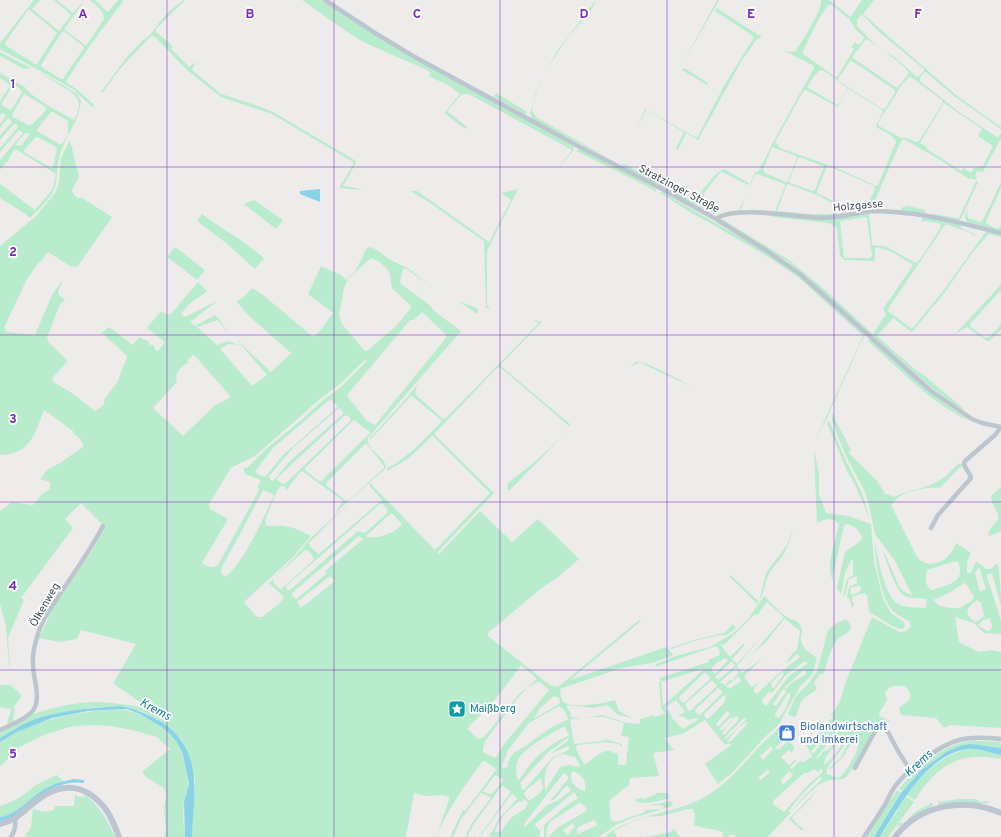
<svg xmlns="http://www.w3.org/2000/svg" width="1001" height="837" font-family="Overpass,sans-serif">
  <style>
    .green { fill: #b9eccd; fill-rule: evenodd }
    .water { fill: #88d3e7 }
    .lines { fill: none; stroke-linecap: round; stroke-linejoin: round }
    .minor { stroke: #bcc6ce; stroke-width: 4.5 }
    .secondary { stroke: #bcc6d2; stroke-width: 6 }
    .grid { fill: none; stroke: #7b2cbf; stroke-width: 1; stroke-opacity: 0.55 }
    .labels { text-anchor: middle; dominant-baseline: central; stroke-width: 3.5; stroke-linejoin: round; paint-order: stroke }
    .street-label { font-size: 11px; fill: #444e58; stroke: #fff }
    .culture-label { font-size: 11px; fill: #0d838f; stroke: #fff; text-anchor: start }
    .shop-label { font-size: 11px; fill: #366cbe; stroke: #fff; text-anchor: start }
    .water-label { font-size: 12px; font-style: italic; fill: #117f9e; stroke: #fff }
    .grid-label { font-size: 13px; text-anchor: middle; font-weight: bold; fill: #7b2cbf; stroke: #fff; stroke-width: 3.5; stroke-linejoin: round; paint-order: stroke }
  </style>
  <rect width="100%" height="100%" fill="#eeebeb"/>
  <!-- green -->
  <path class="green" d="M34,0H40L32,9L59,31L71,15L54,0H57L73,13L85,0L64,29L86,46L104,19C104,10 96,6 90,0H95L108,12L118,0H124L89,47L66,81L67,83L79,91L94,105L93,107L100,113L91,106L73,89L0,49V43ZM28,10H30L57,33L37,64H35L5,45V43ZM64,31L83,46L84,48L63,79H61L42,67L41,65L62,32Z
    M183,0H185L156,29V32L173,46L171,49L189,67L196,62L192,70L221,94L258,106L273,112L356,161L355,165L343,186L357,188L363,190L339,188L353,165V162L272,114L221,97L186,69L155,37L152,36L149,38L120,69L102,93L101,92L127,57L142,41L149,36L166,14Z
    M302,0H321L374,35L573,146L574,147L573,151L557,169L572,150L469,94H462L447,111L467,127L465,129L444,113L460,94L448,85L428,76L431,73L427,70L363,42L334,23Z
    M596,0C595,8 576,28 569,36C557,52 533,91 532,111L536,117L617,163L532,119L530,114L536,92L557,51Z
    M717,0H719L678,72Z
    M821,0H829L849,16H851L862,0H874L863,14L957,96L1001,127V129L954,96L926,72H924L920,78V81L958,111L998,138L1001,133V138L983,172L981,171V172L977,171L975,176L977,177L975,180L971,178L969,179L942,161L904,139L902,140L900,143L872,207H870L868,210H865L875,189L874,186L840,171L827,166L817,191V193L835,202L837,216L821,217L738,211L746,197L740,211L753,210L775,211L785,186L784,184L757,174L755,175L749,188L754,174L762,168L760,167L764,161L772,144L814,68V66L783,50L790,52L796,51C802,40 823,10 821,0ZM828,5H832L849,19L856,30L864,37L863,40L860,44L858,45L855,42L851,47L854,49L837,77H835L802,53L817,22ZM861,15H863L879,32L924,69V71L918,77L916,76L892,55C881,52 865,34 857,26V20ZM866,39H867C877,46 904,64 909,73L897,88L853,58V56ZM850,61H852L895,90V92L885,109H882L839,81L838,79ZM820,70C828,71 839,83 847,87V89L839,104L837,105L807,87L814,76ZM909,77H911L942,100L943,103L919,141L917,142L906,138H901L879,126L878,123L903,83ZM848,88L882,110L883,113L876,125V127C883,131 893,134 896,142L878,185L876,186L837,168L780,148L775,142L804,90H806L838,107ZM944,103L982,129L978,136L993,146L983,166L974,168L971,173L964,168L961,171L927,149V147L920,143ZM772,147L796,156L797,158L788,181L786,182L765,173L763,170ZM799,157L823,166L824,167L815,190L813,191L790,183L789,181L798,158ZM787,184H788L820,196C826,202 839,201 833,214H810L777,211Z
    M716,8L762,37L757,39L742,60L698,140L686,133L678,150L676,148L684,132L646,110L637,128L645,109L697,138L725,84L753,39V36L715,11Z
    M0,52L63,85L77,94L81,101C79,123 63,138 59,159C56,170 58,182 53,192C47,202 38,210 30,218L24,213L0,198V184L35,210L53,189L56,174L17,150H14L9,158V161L6,162L0,170V160L23,133L19,130L0,152V148L18,127L16,124H14L0,140V135L12,122L8,118L0,128V124L6,116L4,113L0,115V101L10,86L9,84L0,78V73L25,87C28,96 64,114 74,120C81,108 81,99 70,91L31,68L24,69L0,56ZM13,85H15L21,90L22,92L12,109L10,110L2,105V103ZM24,94L46,107V109L43,114L30,126L13,117L12,115ZM51,112H53L68,121V135L61,145L37,131V129ZM25,133L30,134L21,146L15,145ZM36,137H38L56,147L57,149L53,167L51,168L24,152V150Z
    M684,68L708,83L707,85L682,70Z
    M496,93L527,112V113L524,114L494,97Z
    M70,140L79,177L72,190L74,195L78,198H82L112,217L78,266L72,267L48,252L41,261L38,263L26,281L4,328L7,332L35,335L52,295L62,281V283L58,291L59,295L65,300L60,304L47,338L49,343L68,361L54,376L52,381L72,393L95,411L103,406L105,398L117,383L127,357L126,355L102,333L109,327L133,345L139,337L148,341L150,345H154L155,350L158,351L165,342L147,328L161,311L166,314H171L198,282L207,291L188,305L181,314L185,317L217,301L190,322L195,326L215,315L220,320L230,336L218,320L197,327L217,345L229,341L238,345L229,344L221,348V350L252,386L267,375L236,339L271,372L291,353L249,316L236,301L243,298L252,288L262,294L313,337L320,331L333,313L308,294L321,266L341,275L346,280L356,270L366,249L370,247L375,249L389,259L409,269L436,290L405,268L403,269L400,282L401,284L431,306L434,311L461,331L368,438C366,451 386,456 386,468L335,513L342,503V500L302,471L300,472L286,491L285,486H280L275,495L265,521L267,526C286,524 294,527 311,536L292,558L244,602L257,617H262L279,604L284,597L269,583L293,559L311,538L350,502L309,543V545L317,553L319,554L382,500L369,485L372,483V485L435,550L490,493L433,436L431,437L408,459L387,471L388,466L390,467C410,455 425,439 441,422V420L412,396H411L370,440V438L405,400L418,384L415,392L416,395L443,419L446,418L539,323L534,320L542,322L501,364V366L571,425L569,426L500,367L497,368L435,433V435L493,492H495L437,553L439,554L480,511L512,542L538,519L579,559L557,578L543,587L488,633V636L550,685L558,687L639,620L641,621L570,680L666,647L673,654L672,656L652,663L621,668L560,689C561,693 560,697 563,701C570,710 605,703 615,700L619,711L632,718L618,715L607,705L594,708L566,705L571,714L570,717L582,718L603,715L627,723L640,724V719L654,715L655,717L666,713L662,710L661,707L659,682H661L659,678L709,662L708,660L720,655L719,649L716,646L655,667L656,664L679,655L710,647L732,634L748,619L764,596C772,603 780,614 790,619C794,620 798,621 800,625C803,629 802,633 801,637C800,648 810,653 817,658L812,675L807,680L801,685L779,724L765,737L732,773L718,784L705,764L731,745L730,743L725,745L705,720L684,733L665,738L674,750L653,753L659,776L630,778L629,785L612,798L609,802L611,820L616,822L643,813L646,810L662,809L664,807L660,805L646,806L671,801L673,806L629,819L616,825L599,837H548L557,828L586,811L587,809L581,803H579L550,822L547,828L546,837H544V825L562,809L578,798L574,792L535,824V825L540,831V837H489C493,831 495,825 499,819C504,812 511,807 517,799L516,797L513,794L511,795L480,837H479L510,793V791L503,786L501,787L474,824L467,837H465L472,823L490,799V797L481,793L461,819L453,837H450L463,810L465,811L496,770L495,768L485,761L482,762C463,788 449,807 436,837L450,797L441,795L426,796L414,793L406,837H192L195,780L182,740L165,725L153,717L141,711L127,707L120,706L89,708L32,721L0,738V728L7,725L11,709L0,707V685H11L22,696L15,705L13,722C38,711 73,701 100,702C116,703 131,706 147,707L114,684L115,680L136,644L81,630L77,639L60,642L39,638L53,608L93,549L105,527L81,503L65,519L73,528L21,598L24,600L8,638L10,666H9L6,626L0,604V511L12,502L33,505L42,494L50,489V482L40,479L47,470L60,463L84,446L80,439L74,434L73,431L44,410C37,428 33,448 12,453C8,455 4,455 0,454V246L36,216L55,193L59,183L61,158ZM371,258L380,262L389,271L392,288L411,306V308L396,326L367,351H365L342,324L339,315L344,288L348,279ZM422,312L446,335V338L375,425L367,421L347,396V395L410,320H414ZM194,355L231,397L214,406L183,436L153,408L177,382C174,373 180,367 188,363L187,360L192,356ZM365,360L367,361L342,386L322,401L299,422L267,448L247,468L244,467V470L245,474L261,480L258,486L259,490L218,565C211,569 208,567 202,563L228,519L210,509L209,504L231,468L255,456L320,399L340,384ZM331,400L337,406V408L283,455L266,476L264,477L255,472L256,470L273,448L328,401ZM340,408L343,412V414L290,461L274,480L272,481L269,478V476L293,448L338,409ZM347,415L351,419L350,421L286,483L283,484L277,480V478L344,416ZM354,420L370,432V433L320,482L305,470V468ZM366,443L384,466V468L349,500H345L326,485L327,482ZM263,490L274,495C261,523 248,555 226,577L221,573L222,567L247,521ZM380,504H383L388,510L387,513L365,533L358,531L290,590H287L286,586ZM390,514H393L402,524C398,532 374,541 366,536ZM359,536L363,539L362,540L325,571L327,573L297,599L295,598L292,595V593ZM305,550C309,550 313,556 314,560L281,589L279,588L273,582V579ZM330,576L335,581L301,608L297,602ZM767,602L784,617L751,656L766,642L785,618L790,623L800,631L797,650L792,654L787,661L788,662L797,654L800,657L777,675L757,694L753,690L759,683L751,687L744,676L763,658L742,673L737,666L764,634L737,664L732,659L744,646V643L730,657L720,644L724,645L755,614L757,615C761,611 762,607 767,602ZM724,658L728,660L715,674L712,671V668L718,661L720,662ZM732,661L735,666L718,680L715,677ZM805,661L808,663L789,676L766,706L763,703L762,700L768,692L772,693L786,675ZM521,665L536,678V680L519,694L484,737L478,739L468,729L469,726C489,708 505,688 521,665ZM736,668L738,670V674L732,680H730L725,685L720,682ZM702,669L703,670L664,705L663,704L661,682ZM804,670L806,671V674L793,682L786,689L785,687ZM782,672L784,674L774,688H772L771,683ZM704,673H706L710,677V679L684,703H683L679,699V697ZM739,676L741,681L729,689L726,686ZM711,681H713L717,685L716,687L690,711L688,710L685,704ZM538,682H540L549,690L504,744L496,757L495,758L483,752V748L486,740L516,700L528,687ZM718,688L722,691V693L700,715H698L695,710ZM783,689H785L786,692L776,706L773,705V704ZM788,693L791,694C788,702 785,713 778,718L775,716V714ZM724,695L726,696L724,703L708,719H706L704,714ZM554,696L559,698L560,702L559,704L535,718H534L540,708ZM676,700L685,712L679,715V716L684,717L688,720L696,718L699,719L683,729L672,718L670,711H667L665,707ZM559,706L564,710L568,718L567,720C551,726 540,735 527,745C522,749 514,751 510,758C508,760 508,764 508,767L503,768L502,766L508,750L529,723ZM727,711L730,714L718,727L716,724ZM732,716L733,719L723,730L719,729ZM736,716L738,717L739,719L724,735L722,733ZM593,717H605L624,723L621,736L629,737L626,765H618V753C614,754 610,750 606,751C599,752 591,760 586,764L583,763L576,749L577,745L604,742L619,744L621,747L622,744L604,739V741L574,744L570,719ZM745,717L746,720L726,739L724,738ZM746,722L748,723L730,742L727,741L739,727ZM563,727H565L569,735L568,736C545,746 533,759 519,780L517,779C517,774 515,765 518,760C525,747 550,734 563,727ZM568,738L569,740L556,749L550,754L568,746L570,749L552,758L525,789L522,790L520,783L547,753ZM563,754L575,757L580,765L579,767L569,765L560,767L545,791C544,776 544,759 563,754ZM573,771C582,774 587,782 585,791C577,789 566,780 573,771ZM565,773L568,777V779L550,801L555,799L567,785L571,790L557,801L547,805L525,827L524,824L563,774ZM495,775L502,779L503,780L493,793L489,794L483,791ZM540,779H541L543,788L540,793L529,801L524,794L526,790ZM525,799L528,803L525,809L515,815L511,818L500,833H499L495,831C501,817 508,809 520,801L521,802ZM594,820L598,825L578,834L577,833V828L584,824ZM573,823L575,827L567,835L563,830Z
    M580,149L654,187L656,190L655,192L652,189L576,151Z
    M623,163L693,201L716,174L724,169L749,183L748,185L722,172L719,174L696,203L716,213L721,214H714L622,166Z
    M976,181L978,182L961,219L958,220L932,215L933,214L957,218H959Z
    M1001,182V188L986,221L987,224L998,229L1001,226V231L967,222L965,217L969,205L967,214L968,218L981,222L983,220Z
    M518,189L487,251V305L490,309L486,308L484,241L429,202L410,191H417L489,242L511,200L501,193Z
    M659,192H662L766,252L799,275L865,335L861,342L828,416L815,441L863,336L798,277L765,255L710,223L693,214Z
    M254,200L283,220L276,229L244,204Z
    M908,206L925,210V214L872,209L900,210L903,207Z
    M869,213L872,245L889,247L888,248L916,263L921,258L941,227L939,223L924,221L921,222L923,217L962,223L961,228L975,234V236L971,233L948,225H945L890,306L888,311L912,329L943,291L987,230L1001,234V237L989,234L972,253L945,292L912,332L893,318L877,336L919,373L920,372L963,408L962,410L933,389L802,273L788,262L722,221V219L789,260L825,290L873,334L886,314L883,309L913,265L892,252L876,247L875,249V259L874,261L845,260L840,256L837,228L829,223L774,217L763,214L836,219ZM866,217L867,218L872,256L870,258H844L840,223L841,221Z
    M202,214L223,229L238,238L264,258L255,269L226,243L197,221Z
    M175,247L205,270L197,280L167,257Z
    M1001,285V290L970,324V326L985,338L989,337L1001,325V330L989,341H987L967,327L955,334Z
    M458,301L477,308L478,312L477,314Z
    M867,340H871L930,393L970,421C934,406 897,367 867,340Z
    M635,362C648,361 681,381 694,388L641,363C632,363 627,371 621,377Z
    M832,413L851,450L849,453L877,481L886,495L887,494L894,497C908,490 925,489 938,481C947,477 952,469 960,463L963,467H960L940,488C931,486 909,491 900,496C897,498 894,502 891,505L917,557C925,567 941,565 949,555C952,552 954,547 956,543L971,553L967,562V573H971L976,561L986,569H991L996,564L998,565C1000,579 1001,592 1001,606L992,573L987,575V577L1001,620V634L984,633L974,623L955,617L959,642L979,652L991,650L1001,652V728L951,725L944,728L936,718L901,715L899,708C907,700 917,700 905,686C895,686 889,684 885,694L887,699C886,705 879,710 879,716L890,721L874,729L854,767L846,777L842,779L829,780L818,785L804,798L768,837H736L732,834L728,837H723L722,832C712,828 703,829 694,825L695,816L693,809H687L662,816L646,817L627,824L614,831L617,837H604C631,815 666,815 697,801C723,789 740,767 759,747C765,740 772,735 779,728L784,732L781,736L785,739L775,748L778,750L788,741L794,746L792,753L789,750L781,757L789,765L795,760H797L790,767L792,769L800,761L804,762L812,756L805,743L818,721L820,720L824,724L833,718L831,715C840,706 841,696 845,684C854,662 863,639 872,617L894,629L900,632L906,631L911,627L909,621C904,618 898,616 893,611C881,599 875,560 875,543C878,558 884,595 898,604C905,608 918,607 926,608L927,599C920,598 911,599 905,596C895,591 887,562 883,552L885,554L899,586L903,591L912,595L895,561L875,534L869,505L865,492L848,460L841,444L832,421ZM955,561L958,562C967,582 946,586 931,590C925,585 925,577 927,570ZM979,567L986,589L980,592L975,573ZM964,583L966,584L974,597C973,600 971,601 968,603C957,611 952,608 940,606L937,604L933,600L951,592ZM977,600L981,603L984,616L976,622C962,615 967,607 977,600ZM989,618L990,619L992,626L990,630L987,631L979,626V624L984,619L986,620ZM834,725L837,727V740L835,743L828,750L824,751L817,759L816,758L832,738L833,735L832,730ZM817,726H819L820,730L811,744H809L808,741ZM828,732L829,733L828,735L813,754L811,752ZM844,734C843,747 834,757 824,765C824,753 838,746 842,735ZM848,737L849,741L841,757L830,768L831,769L844,756L853,739L858,742C860,750 845,775 838,778L827,774C825,765 837,757 841,750C844,746 845,742 846,738ZM771,746L773,749L763,760L760,756ZM768,769L770,772L761,780L758,778ZM814,769L818,772L821,769L823,772L808,785L784,812L774,805L773,801L804,773H807ZM789,771L793,775L784,784H782L781,780ZM820,777L822,778L821,780L804,796L791,812H788L801,795Z
    M829,422L830,423L846,461L862,493L870,519L853,481L848,473L827,423Z
    M564,435L509,491L507,488L508,483L536,461Z
    M814,449L819,474V494L826,513L848,516L871,524L874,561L883,599L891,613L904,622L905,626L903,629C891,628 880,617 869,612L867,595L864,593L853,596L852,600L854,605L852,608L850,599L847,597L849,587L857,583V576L849,579L845,595L843,596L847,579L853,575V560H851L845,573L841,594L837,588L845,552L859,542L862,538C860,530 854,525 846,524L844,526L833,575V581C825,566 836,540 839,524C833,517 824,519 817,523ZM860,586L861,587L860,592L851,595L850,594L851,587Z
    M1001,487V531L990,536L988,533L992,526L998,520C999,510 992,507 991,496Z
    M794,524C791,534 789,545 784,554C780,561 772,567 769,574C764,584 764,595 757,604L729,576L731,575L759,602L766,573L787,545Z
    M846,619C848,622 851,624 851,627C850,634 841,635 837,640C830,649 827,663 824,673L819,675L814,683L817,688L816,690L804,698L801,702L796,716L794,717L788,714L796,696L810,682L817,671L828,630L837,623Z
    M733,624L736,628L727,635H720L698,640L672,649L670,648L698,639L724,633Z
    M120,709C138,711 167,726 177,741C184,752 187,770 188,783C189,789 185,797 184,803C182,814 184,826 185,837H164L166,832L164,808L166,795L164,788L146,777L142,772L170,749L157,737L136,731L111,726L90,725L69,727L44,735L19,747L0,767V742C38,718 76,712 120,709Z
    M969,741H988L1001,742V748L976,745L946,752L921,770L902,791L899,788C919,767 940,746 969,741Z
    M968,749H975L1001,755V759C959,751 937,765 915,800L907,795C923,773 942,755 968,749Z
    M57,775L64,782C53,785 41,791 33,798C22,806 14,815 0,817V806C17,801 23,795 36,785C43,781 50,778 57,775Z
    M818,789L805,805L793,816L792,818L797,824L805,830H801L789,819Z
    M897,790L901,793L898,798L874,837H867Z
    M658,793H667L670,798C658,801 644,806 634,800L640,798L645,799Z
    M75,794L78,797H84V794C99,805 107,820 115,837H25L31,827L33,809L45,812L54,810L55,806H74Z
    M906,797L914,802L888,837H880Z
    M938,799L940,802L957,799H975L981,802L987,801L990,803L939,805Z
    M931,802L933,805L931,807L896,828L900,822L903,824L915,812L930,804Z
    M674,829L680,837H646L670,832Z"/>
  <!-- water -->
  <path class="water" d="M320,189V202L300,194V191Z
    M120,706C134,708 147,714 160,721C204,749 194,792 192,837H185L184,802L189,784L183,754L177,742L170,734L162,727L140,714L127,709H120L88,711L52,718L17,732L0,742V738C11,732 22,724 33,720C61,710 91,708 120,706Z
    M970,744L1001,748V755C990,753 979,748 968,749C933,753 908,792 891,819C887,825 883,831 880,837H874L901,793L921,770L946,752L960,746Z
    M74,779L84,780V783C67,780 47,789 34,799C24,808 14,820 0,821V817C20,814 30,796 47,788C55,783 65,781 74,779Z"/>
  <g class="lines">
    <!-- minor -->
    <path class="minor" d="M325,0L375,33L413,56L578,146L655,185L716,219L767,251L800,274L931,391L972,419L982,423L1001,427
      M716,219C734,205 798,217 821,218C841,218 857,212 875,211C888,211 902,213 915,214C944,218 972,226 1001,233
      M931,528L938,515L971,478C970,472 965,469 964,464L965,461L995,435L1001,427
      M0,730C9,726 29,718 34,709C41,696 33,678 33,664C32,654 35,643 38,634C42,619 54,604 62,591C76,570 91,549 103,526
      M855,768L874,733L879,728L885,729L888,732L898,751L910,770
      M11,837C15,831 16,826 15,819
      M864,837C871,826 879,815 886,803C889,797 892,790 896,785C904,775 913,767 923,760C952,738 966,735 1001,739"/>
    <!-- secondary -->
    <path class="secondary" d="M0,824C17,820 23,811 36,801C60,782 84,783 104,807C111,815 115,827 119,837
      M895,837C920,804 965,797 1001,813"/>
  </g>
  <!-- grid -->
  <path class="grid" d="M167,0V837M334,0V837M500,0V837M667,0V837M834,0V837M0,167H1001M0,335H1001M0,502H1001M0,670H1001"/>
  <!-- icons -->
  <defs>
    <g id="sight-square" transform="scale(0.9)"><rect x="-9" y="-9" width="18" height="18" rx="4" fill="#0f9aa8" stroke="#fff"/><path d="M0-6L1.8-2.2L6-1.7L2.9 1.2L3.7 5.4L0 3.3L-3.7 5.4L-2.9 1.2L-6-1.7L-1.8-2.2Z" fill="#fff"/></g>
    <g id="shop-square" transform="scale(0.9)"><rect x="-9" y="-9" width="18" height="18" rx="4" fill="#3f7fe0" stroke="#fff"/><path d="M-5-2.5h2.3a2.7 3.5 0 0 1 5.4 0H5L5.5 6h-11ZM-1.5-2.5h3a1.5 2.3 0 0 0-3 0Z" fill="#fff"/></g>
  </defs>
  <g fill-rule="evenodd">
    <use href="#sight-square" x="457" y="709"/>
    <use href="#shop-square" x="787" y="733"/>
  </g>
  <g class="labels">
    <!-- street labels -->
    <g class="street-label">
      <text transform="translate(679 189) rotate(28)">Stratzinger Straße</text>
      <text transform="translate(858 206) rotate(-5)">Holzgasse</text>
      <text transform="translate(45 605) rotate(-60)">Ölkenweg</text>
    </g>
    <!-- culture labels -->
    <g class="culture-label">
      <text x="470" y="709">Maißberg</text>
    </g>
    <!-- shop labels -->
    <g class="shop-label">
      <text x="800" y="727">Biolandwirtschaft<tspan x="800" dy="13">und Imkerei</tspan></text>
    </g>
    <!-- water labels -->
    <g class="water-label">
      <text transform="translate(155 710) rotate(28)">Krems</text>
      <text transform="translate(919 764) rotate(-43)">Krems</text>
    </g>
  </g>
  <g class="grid-label">
    <text x="83" y="18">A</text>
    <text x="250" y="18">B</text>
    <text x="417" y="18">C</text>
    <text x="584" y="18">D</text>
    <text x="751" y="18">E</text>
    <text x="918" y="18">F</text>
    <text x="13" y="88">1</text>
    <text x="13" y="256">2</text>
    <text x="13" y="423">3</text>
    <text x="13" y="590">4</text>
    <text x="13" y="758">5</text>
  </g>
</svg>
